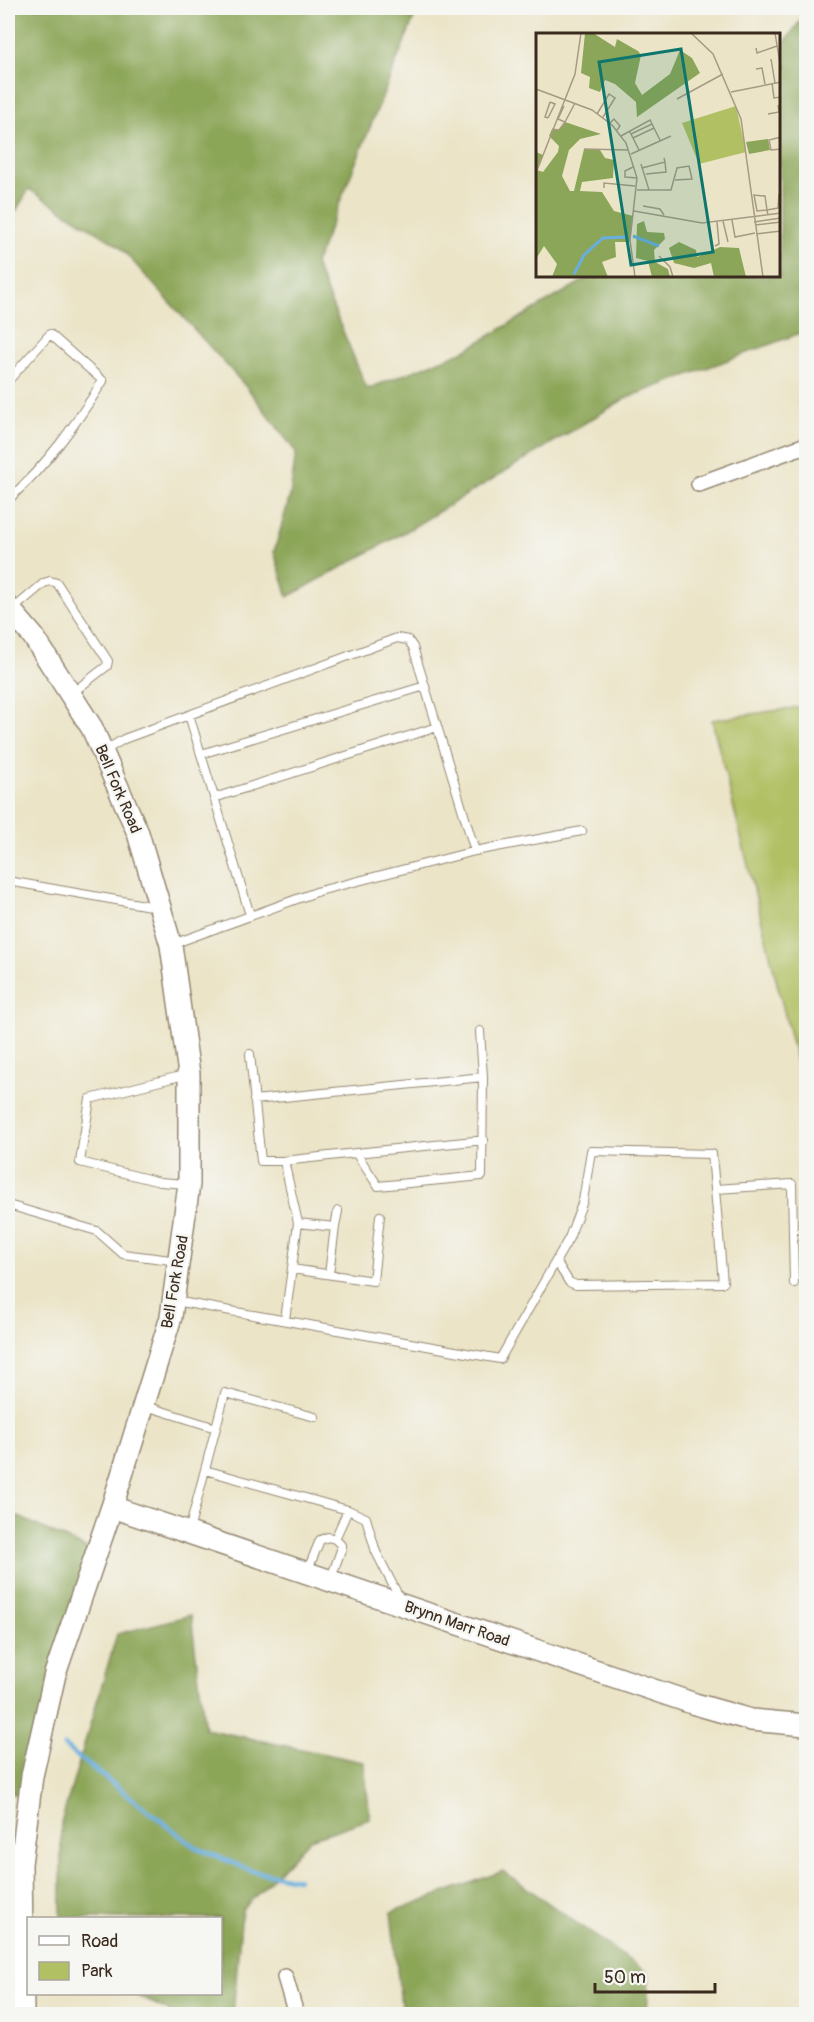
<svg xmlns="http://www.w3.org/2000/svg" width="814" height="2022" font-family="Pangolin,sans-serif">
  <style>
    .green { fill: #b1c063; stroke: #767540; stroke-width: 1.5 }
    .forest { fill: #8ca659; stroke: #64683c; stroke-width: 1.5 }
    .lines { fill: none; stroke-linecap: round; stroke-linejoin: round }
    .stream { stroke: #68aede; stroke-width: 4.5 }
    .lane-casing { stroke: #938772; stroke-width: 10 }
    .street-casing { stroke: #938772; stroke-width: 18 }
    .secondary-casing { stroke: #938772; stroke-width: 24 }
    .lane { stroke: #fff; stroke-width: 8 }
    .street { stroke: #fff; stroke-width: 15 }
    .secondary { stroke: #fff; stroke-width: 21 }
    .labels { text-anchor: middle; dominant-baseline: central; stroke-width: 5; stroke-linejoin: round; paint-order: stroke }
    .street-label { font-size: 16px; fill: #3b2a1e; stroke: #f6f6f2 }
    .inset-river { fill: none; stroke: #68aede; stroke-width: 3 }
    .inset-road { fill: none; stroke: #a59a83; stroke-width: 1.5 }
    .view { fill: #0f766e; fill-opacity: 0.15; stroke: #0f766e; stroke-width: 3 }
    .inset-edge { fill: none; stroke: #3b2a1e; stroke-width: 3 }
  </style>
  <rect width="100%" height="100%" fill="#f6f6f2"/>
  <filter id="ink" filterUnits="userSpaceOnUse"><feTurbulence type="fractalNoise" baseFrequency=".0167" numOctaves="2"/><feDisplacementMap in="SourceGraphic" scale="12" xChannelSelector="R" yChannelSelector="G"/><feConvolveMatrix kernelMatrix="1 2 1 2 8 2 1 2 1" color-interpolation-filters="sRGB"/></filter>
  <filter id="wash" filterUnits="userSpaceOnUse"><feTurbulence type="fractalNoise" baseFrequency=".008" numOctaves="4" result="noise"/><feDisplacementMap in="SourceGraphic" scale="24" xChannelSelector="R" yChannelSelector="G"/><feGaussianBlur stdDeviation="1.35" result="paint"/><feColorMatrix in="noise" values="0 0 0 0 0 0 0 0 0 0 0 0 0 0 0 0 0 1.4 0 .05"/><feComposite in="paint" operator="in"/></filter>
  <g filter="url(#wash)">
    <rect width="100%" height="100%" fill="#ebe4c7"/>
    <!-- green -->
    <path class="green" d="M806,706V1100L712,720Z"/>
    <!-- forest -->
    <path class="forest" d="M8,8H418L315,264L367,389L462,352L591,276H780V49L804,16L806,18V331L626,398L405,532L288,597L274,552L290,496L296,452L248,389L119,246L29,189L8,224Z
      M8,1512L96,1553L29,1797L8,1793Z
      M191,1615L205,1729L364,1762L370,1819L310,1839L242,1910L233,2014H169V2011L134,1994H220V1918H61V1823L117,1634Z
      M503,1871L649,1974L647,2014H402L391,1912Z"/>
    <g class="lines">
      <!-- stream -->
      <path class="stream" d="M64,1746L195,1847L252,1871L298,1879"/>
    </g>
  </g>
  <g filter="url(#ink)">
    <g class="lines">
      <!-- lane casing -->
      <g class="lane-casing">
        <path id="lane" d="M8,381L50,334L103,381C74,427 48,463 8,500
          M12,610L44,583L50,581L57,583L108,661L107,666L72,693
          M189,715L250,915
          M104,751L124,739L397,638L408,640L413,647L475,851
          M201,754L425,686
          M214,798L437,727
          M8,881L156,907
          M173,944L319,891L475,851L582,831
          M250,1054L261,1161H284L298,1223L285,1320
          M254,1100L483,1077L480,1031
          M356,1153L484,1140
          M284,1161L356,1153L378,1186L482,1176L483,1077
          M186,1184L160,1182L80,1162L90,1099L188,1074
          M716,1189L792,1184L794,1283
          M8,1205L97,1231L123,1254L179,1261
          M298,1223L335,1227L338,1211
          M292,1269L373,1281L380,1216
          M329,1274L335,1227
          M175,1301L500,1359L569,1238L583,1201L591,1151L712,1154L723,1283L576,1285L569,1282L556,1261
          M146,1406L216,1428
          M205,1470L348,1510L366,1518L376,1552L400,1599
          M189,1531L225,1393L315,1417
          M307,1572L320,1540L328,1537L335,1539L348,1510
          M331,1578L341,1550V1545L335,1539"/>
      </g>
      <!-- street casing -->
      <g class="street-casing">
        <path id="street" d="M699,484L806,445
          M285,1977L296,2014"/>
      </g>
      <!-- secondary casing -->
      <g class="secondary-casing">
        <path id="secondary" d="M8,607L33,636L92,728L138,833L171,945L189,1074V1184L171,1317L112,1507L55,1674L32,1776L21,1864L23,2014
          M112,1507L695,1704L751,1720L806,1725"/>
      </g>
      <!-- lane -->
      <use href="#lane" class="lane"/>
      <!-- street -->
      <use href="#street" class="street"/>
      <!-- secondary -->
      <use href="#secondary" class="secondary"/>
    </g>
  </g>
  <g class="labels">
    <!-- street labels -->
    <g class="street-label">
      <text transform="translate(118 789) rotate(67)">Bell Fork Road</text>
      <text transform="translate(175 1282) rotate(-80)">Bell Fork Road</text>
      <text transform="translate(457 1624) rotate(19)">Brynn Marr Road</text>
    </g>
  </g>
  <!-- overview -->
  <g transform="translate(536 33)">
    <rect width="244" height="244" fill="#ebe4c7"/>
    <path d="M200,73L210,119L163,131L146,90Z" fill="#b1c063"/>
    <path d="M49,0H57L79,14L81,6L102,18L105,22L99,50L106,62L134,41L144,17L156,25L164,40L101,84L100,69L79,51L69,47L64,59L53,55L54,44L45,40ZM29,89L65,101L44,106L33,117L26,143L34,158H38L48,116L64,117L69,125L78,127L77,145L46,149L44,158L66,159L78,178L97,183L94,209H79L80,224L66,229L72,244H16L21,231L8,213L0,226V119L7,122L1,137L7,139L22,119L23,113L13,103L16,96L23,97ZM232,106L234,117L213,121L210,109ZM108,188L111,199L128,200L129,206L118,217L119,229L132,236L134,244H116L112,228L100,225L101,191ZM143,209L160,217L161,224L184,214L203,215L210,244H178L175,230L158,235L138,230L133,215Z" fill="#8ca659"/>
    <path class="inset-river" d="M97,203L123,213M38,241L48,222L67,205L90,204"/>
    <path class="inset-road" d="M155,0L177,21L205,86L227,244M239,0L245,36M220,15L221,20L241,13M235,26L239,50M220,36L226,35L229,51M236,50L238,65L245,64M0,56L56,77L76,92L90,110L101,145L94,207L99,244M195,59L245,49M141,66L187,41M61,81L73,61L79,65L67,84M232,81L243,79L242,72M12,85L19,71L14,69M12,85L9,84L14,69M29,89L39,70M74,90L78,86L84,93L81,97M16,96L23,97L29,89L22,86L28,73M94,99L103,117M95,101L116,91M85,103L114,87L124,107M245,104L233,107L235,117L245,116M97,105L118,95M48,116L92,117M95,121L135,103M105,131L113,157M97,134L89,138V144L101,145M106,135L129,129L128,125M0,140L39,41L45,0M110,141L130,139L129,129M68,155V150L99,153M101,157H135L141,135L153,133L156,146L139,147M217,162L229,163L231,177M218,162L221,178L231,177L232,182M107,173L124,176L128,182M231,177L242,175L243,161M98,178L166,190L245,180M196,187L199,204L219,200M187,188L192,209M218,189L245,185M219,192L245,189M220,201L245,198M179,213L183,211L181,189M123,223L134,234L137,244"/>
    <path class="view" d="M145,16L177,219L95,232L63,29Z"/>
    <rect width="244" height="244" class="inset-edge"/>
  </g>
  <!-- margin -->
  <rect width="814" height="2022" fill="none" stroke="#f6f6f2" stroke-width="30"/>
  <!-- legend -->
  <rect x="27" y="1917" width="195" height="78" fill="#f6f6f2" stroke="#aba49d" stroke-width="1.5"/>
  <rect x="39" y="1936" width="30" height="9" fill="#ffffff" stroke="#aba49d" stroke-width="1.5"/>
  <text x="81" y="1947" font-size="18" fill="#3b2a1e">Road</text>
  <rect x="39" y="1962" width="30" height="18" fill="#b1c063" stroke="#aba49d" stroke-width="1.5"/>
  <text x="81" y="1977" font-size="18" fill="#3b2a1e">Park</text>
  <!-- scale -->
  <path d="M595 1983v9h120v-9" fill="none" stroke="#3b2a1e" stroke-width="3"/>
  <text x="604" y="1983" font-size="18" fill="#3b2a1e" stroke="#f6f6f2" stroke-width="4.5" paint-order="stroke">50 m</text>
</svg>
